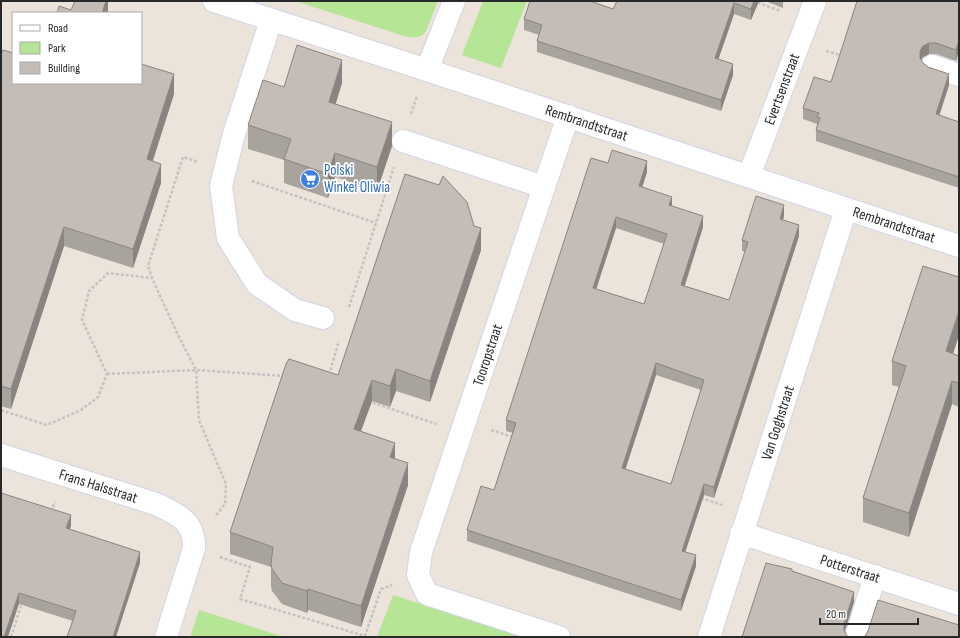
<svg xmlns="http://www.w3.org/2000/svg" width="960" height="638" font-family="'Sofia Sans Condensed',sans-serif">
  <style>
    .green { fill: #b6e595 }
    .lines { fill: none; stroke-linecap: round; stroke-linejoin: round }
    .minor-casing { stroke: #d0d5e3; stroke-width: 24 }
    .path { stroke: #c3c3c3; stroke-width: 2.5; stroke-dasharray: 3 2; stroke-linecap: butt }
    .minor { stroke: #fff; stroke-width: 22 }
    .wall { fill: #a9a39d; fill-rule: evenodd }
    .shaded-wall { fill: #898480 }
    .building { fill: #c4bdb7; stroke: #898480; fill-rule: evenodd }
    .labels { text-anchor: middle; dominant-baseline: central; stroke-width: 3.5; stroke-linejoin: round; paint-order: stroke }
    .street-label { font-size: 15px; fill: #292929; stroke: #fff }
    .shop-label { font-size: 15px; fill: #366cbe; stroke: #fff; text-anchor: start }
  </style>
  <rect width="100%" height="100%" fill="#ece3db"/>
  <!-- green -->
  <path class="green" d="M295,1H438L426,31C420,39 413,38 404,36Z
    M483,1H527L501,68L462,55Z
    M393,595L523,637H377Z
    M199,610L284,637H190Z"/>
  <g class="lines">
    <!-- minor casing -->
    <g class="minor-casing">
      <g id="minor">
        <path id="s1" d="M214,1L427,70L959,246"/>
        <path d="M271,20L234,134L221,186L228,238L257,284L295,310L323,318"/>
        <path d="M932,66L959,75"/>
        <path d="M427,70L454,1"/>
        <path d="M403,141L544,187"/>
        <path id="s2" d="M749,176L815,1"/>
        <path id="s3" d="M1,455L156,504C178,514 195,522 194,548L166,637"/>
        <path id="s4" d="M741,533L959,604"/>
        <path id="s5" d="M559,637L427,594L418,575L421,552L568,116"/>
        <path id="s6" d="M709,637L846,209"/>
        <path d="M856,637L875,576"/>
      </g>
    </g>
    <!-- path -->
    <path class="path" d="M753,1L781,11
      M826,51L843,56
      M411,114L417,96
      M252,181L376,223
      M349,307L394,167
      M107,374L196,370L177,333L152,278L148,266L183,157L198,162
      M329,375L339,341
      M368,401L436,424
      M1,410L47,425L81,410L98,397L107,374L82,320L89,291L108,273L152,278
      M491,430L513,437
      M701,498L722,505
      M51,512L55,502
      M216,515L225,504L226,484L199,420L196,370L285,376
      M220,557L250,567L240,599L365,636L381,589L392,585
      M11,637L22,603"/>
    <!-- minor -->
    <use href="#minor" class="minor"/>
  </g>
  <!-- wall -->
  <path class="wall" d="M759,1L751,20L734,14L718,60L733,75L721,111L537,52V41L539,35L524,30V19L613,9Z
    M765,1H783V8Z
    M959,1V54H958L956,61L936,54H929L923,57L921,60L923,63L949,85L939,115L959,122V188L816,141V130L817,124L803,119V108L831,82Z
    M1,55L13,83L174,94L153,161L161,183L133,268L64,246L11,409L1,406Z
    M342,83L335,104L392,146L377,191L335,177L328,198L284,183V160L248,149V125L284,87Z
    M608,163L647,172L642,187L672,206L703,227L685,286L729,300L745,252L742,251V240L784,216L783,220L799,236L714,498L704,495L685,552L696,566L681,611L467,541V530L494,490L513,433L506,431V420ZM616,228L664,244L644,304L596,289ZM656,375L701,390L671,484L625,469Z
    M481,250L430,402L396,391L390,407L372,401L361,431L395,459L408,485L361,627L308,610L307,613L282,604L272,591L271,586V567L230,554V532L338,375Z
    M959,277V335L953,354L959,356V407L952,404L909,537L863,522V498L899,387L892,385V361Z
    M1,493L71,526L69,530L140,563L73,621L19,604Z"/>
  <!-- shaded-wall -->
  <path class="shaded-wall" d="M106,1H108V13H102Z
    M754,1H759L751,20V9Z
    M734,3V14L715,69V58Z
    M929,43V54L923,57L920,62V51L923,46Z
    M958,43V54L956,61V50Z
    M342,60V83L329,126V102Z
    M733,64V75L721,111V100Z
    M174,74V94L147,178V159Z
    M949,74V85L936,126V114Z
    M392,122V146L377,191V167Z
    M335,153V177L328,198V174Z
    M647,161V172L639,197V186Z
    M161,164V183L133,268V249Z
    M672,197V208L669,205Z
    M784,205V216L780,230V219Z
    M703,216V227L681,296V285Z
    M616,217V228L593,299V288Z
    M799,225V236L714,498V487Z
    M64,227V246L11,409V389Z
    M481,228V250L430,402V381Z
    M959,311V335L946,375V351Z
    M656,363V375L622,480V468Z
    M396,369V391L390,407V386Z
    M372,380V401L354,450V429Z
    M952,381V404L909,537V513Z
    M395,443V464L390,457Z
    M408,463V485L361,627V606Z
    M704,484V495L682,562V551Z
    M71,515V526L66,539V528Z
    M140,552V563L116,637H113Z
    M696,555V566L681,611V600Z
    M308,589V610L307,613V591Z
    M854,592V602L844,634V624Z
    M19,593V604L8,637H4Z"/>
  <!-- building -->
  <path class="building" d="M75,1H106L102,13H57L59,6L71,10Z
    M530,1H590L613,9L617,1H754L751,9L734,3L715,58L733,64L721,100L537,41L542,25L524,19Z
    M857,1H959V43H958L956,50L936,43H929L923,46L920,51V58L923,63L928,67L949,74L936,114L959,122V177L816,130L820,118L817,117L819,113L803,108L814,77L831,82Z
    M297,45L342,60L329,102L392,122L377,167L335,153L328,174L284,159L291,139L248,125L263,80L284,87Z
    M3,50L13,53V83H141V64L174,74L147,159L161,164L133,249L64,227L11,389L1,386V55Z
    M612,150L647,161L639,186L672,197L669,205L703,216L681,285L729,300L748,242L742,240L756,196L784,205L780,219L799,225L714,487L704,484L682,551L696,555L681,600L467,530L481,486L494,490L516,423L506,420L591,158L608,163ZM616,217L667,234L644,304L593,288ZM656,363L704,380L671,484L622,468Z
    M405,174L439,185L443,176L467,202L474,226L481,228L430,381L396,369L390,386L372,380L354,429L395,443L390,457L408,463L361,606L308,589L307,591L282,583L272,569L271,564L273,547L230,532L286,364L289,359L338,375Z
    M923,266L959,277V311L946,351L959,356V383L952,381L909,513L863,498L906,366L892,361Z
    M1,493L71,515L66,528L140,552L113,637H67L76,611L19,593L4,637H1Z
    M766,563L792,569V571L854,592L844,624V630L847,636L849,637H742Z
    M878,600L959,625V637H863L865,636L868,631Z"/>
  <!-- icons -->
  <defs>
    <g id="supermarket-disc" transform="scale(1)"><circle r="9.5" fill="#3f7fe0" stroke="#fff"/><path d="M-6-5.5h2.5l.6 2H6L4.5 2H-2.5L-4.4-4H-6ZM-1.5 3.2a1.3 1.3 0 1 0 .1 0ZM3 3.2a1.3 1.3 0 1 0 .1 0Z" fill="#fff"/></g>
  </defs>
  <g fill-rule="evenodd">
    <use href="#supermarket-disc" x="310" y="179"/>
  </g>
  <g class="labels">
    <!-- street labels -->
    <g class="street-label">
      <text stroke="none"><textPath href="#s2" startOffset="93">Evertsenstraat</textPath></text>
      <text stroke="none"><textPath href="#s1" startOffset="392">Rembrandtstraat</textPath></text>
      <text stroke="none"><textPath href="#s1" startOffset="716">Rembrandtstraat</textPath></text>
      <text stroke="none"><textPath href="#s5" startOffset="391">Tooropstraat</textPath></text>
      <text stroke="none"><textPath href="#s6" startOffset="225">Van Goghstraat</textPath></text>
      <text stroke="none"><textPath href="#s3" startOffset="102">Frans Halsstraat</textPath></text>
      <text stroke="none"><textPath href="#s4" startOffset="115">Potterstraat</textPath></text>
    </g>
    <!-- shop labels -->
    <g class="shop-label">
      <text x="324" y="170">Polski<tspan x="324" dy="17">Winkel Oliwia</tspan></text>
    </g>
  </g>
  <!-- border -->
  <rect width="960" height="638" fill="none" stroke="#292929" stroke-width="4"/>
  <!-- legend -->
  <rect x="12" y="12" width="130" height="72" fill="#ffffff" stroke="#a9a9a9"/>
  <rect x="20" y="25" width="20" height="6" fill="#ffffff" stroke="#a9a9a9"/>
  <text x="48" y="32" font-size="12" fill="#292929">Road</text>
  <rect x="20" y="42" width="20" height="12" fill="#b6e595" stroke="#a9a9a9"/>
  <text x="48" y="52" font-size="12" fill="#292929">Park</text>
  <rect x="20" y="62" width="20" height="12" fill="#c4bdb7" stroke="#a9a9a9"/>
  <text x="48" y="72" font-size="12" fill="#292929">Building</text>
  <!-- scale -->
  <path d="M820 618v6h98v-6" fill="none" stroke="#292929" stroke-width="2"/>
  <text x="826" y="618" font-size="12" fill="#292929" stroke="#ffffff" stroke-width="3" paint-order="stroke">20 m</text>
</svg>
